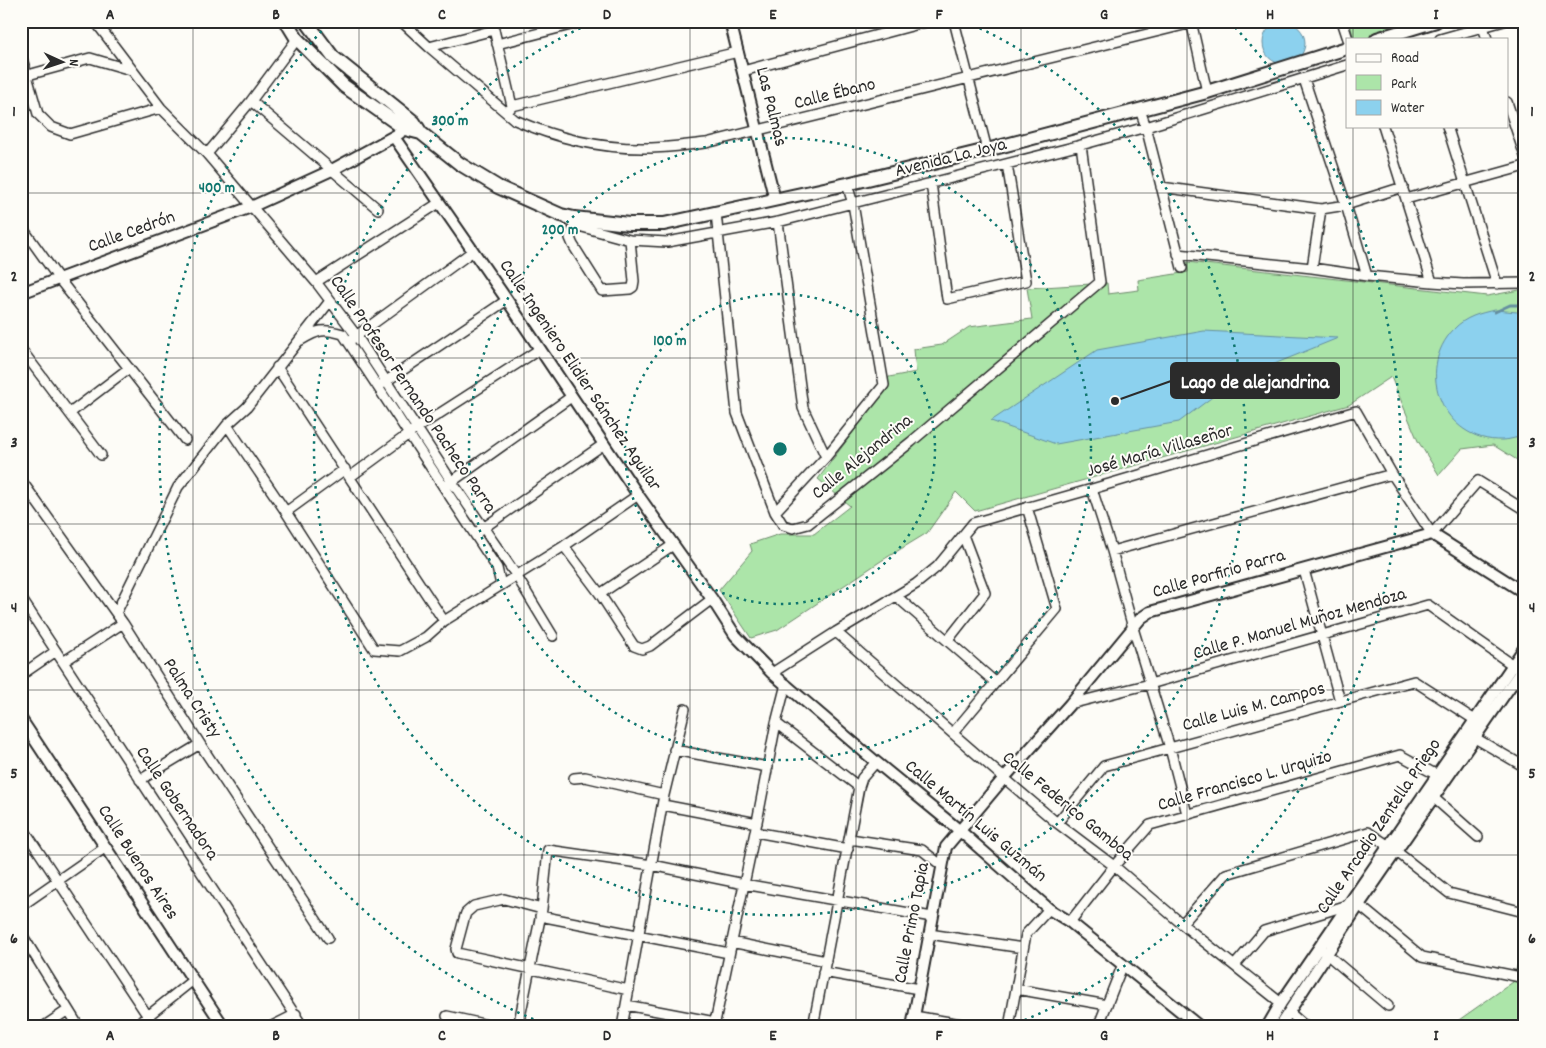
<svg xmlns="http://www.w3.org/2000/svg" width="1546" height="1048" font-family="Dekko,sans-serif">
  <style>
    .green { fill: #ace5a9; stroke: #6c886a }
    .water { fill: #8cd1ee; stroke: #658fa0 }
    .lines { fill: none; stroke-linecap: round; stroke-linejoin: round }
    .stream { stroke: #658fa0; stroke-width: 3 }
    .minor-casing { stroke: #2b2b2b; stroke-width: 12 }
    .tertiary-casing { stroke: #2b2b2b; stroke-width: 14 }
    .secondary-casing { stroke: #2b2b2b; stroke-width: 16 }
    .minor { stroke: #fdfcf7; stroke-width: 9 }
    .tertiary { stroke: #fdfcf7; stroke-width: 10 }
    .secondary { stroke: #fdfcf7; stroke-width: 12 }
    .grid { fill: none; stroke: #2b2b2b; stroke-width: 1; stroke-opacity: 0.55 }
    .ring { fill: none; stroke: #0f766e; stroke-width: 2.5; stroke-dasharray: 2.5 5 }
    .labels { text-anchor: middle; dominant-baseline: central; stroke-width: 4; stroke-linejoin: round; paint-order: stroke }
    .street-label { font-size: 19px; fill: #2b2b2b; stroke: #fdfcf7 }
    .centre { fill: #0f766e; stroke: #fdfcf7; stroke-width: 2.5 }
    .ring-label { font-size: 15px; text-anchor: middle; font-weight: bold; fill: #0f766e; stroke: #fdfcf7; stroke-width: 4; stroke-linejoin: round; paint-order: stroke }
    .leader { fill: none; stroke: #2b2b2b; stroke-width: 2 }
    .callout-dot { fill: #2b2b2b; stroke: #fdfcf7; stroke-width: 2 }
    .callout { fill: #2b2b2b; stroke: #2b2b2b; stroke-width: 2 }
    .callout-label { font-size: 20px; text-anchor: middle; font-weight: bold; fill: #fff }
    .neatline { fill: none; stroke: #2b2b2b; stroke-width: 2 }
    .grid-label { font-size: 16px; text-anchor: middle; font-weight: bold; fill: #2b2b2b }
  </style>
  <rect width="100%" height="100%" fill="#fdfcf7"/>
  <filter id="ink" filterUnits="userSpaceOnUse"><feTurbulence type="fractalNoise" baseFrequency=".02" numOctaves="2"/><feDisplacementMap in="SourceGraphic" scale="10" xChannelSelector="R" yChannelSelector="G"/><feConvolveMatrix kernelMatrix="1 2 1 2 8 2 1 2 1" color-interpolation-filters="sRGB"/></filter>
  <g filter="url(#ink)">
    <!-- green -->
    <path class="green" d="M1349,21H1421L1366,39H1354Z
      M1187,262L1487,296L1525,289V465L1493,445L1462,449L1439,475L1418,441L1391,377L1349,405L975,511L956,492L927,533L881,561L777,630L751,638L719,590L752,551L750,544L780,534H814L850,506L818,479L880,396L889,377L916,372L914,349L942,345L969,327L1032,319L1027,288L1107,283L1108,294L1139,290L1138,280L1188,272Z
      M1525,935V1027H1452L1456,1022L1513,982Z"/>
    <!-- water -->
    <path class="water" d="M1263 43a21 21 0 1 1 42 0a21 21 0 1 1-42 0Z
      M1495,310L1517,312L1525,316V435C1518,437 1510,440 1502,440C1443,442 1414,370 1454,329C1465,317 1480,313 1495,310Z
      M1204,331L1338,338L1235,380L1179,422L1056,444L991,421L1097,350Z"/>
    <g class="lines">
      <!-- stream -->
      <path class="stream" d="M1495,312L1510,305H1525"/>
      <!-- minor casing -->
      <g class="minor-casing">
        <path id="minor" d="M95,21L161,108L207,154L316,282L356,335L452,482L516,575L553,636
          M401,21L429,47L515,120C556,138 603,149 648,148C667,148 686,145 706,143L1192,23
          M492,21L512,106
          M954,21L987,150
          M1191,21L1207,92
          M1342,21L1348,39
          M1483,27L1487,39
          M1440,39L1504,21
          M497,44L586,21
          M429,47L494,30
          M21,55L38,114L51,127L70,134L161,108
          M743,71L930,21
          M28,75L90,58L131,70
          M1304,79L1346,205L1367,276
          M251,101L378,209
          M1507,102L1525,156
          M1140,110L1146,127L1182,268
          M507,113L512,106L738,52
          M1383,126L1432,282
          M1447,126L1497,284
          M207,154L251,101L297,39
          M931,183L947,299L1026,281L1007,164
          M1161,187L1321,209L1346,205L1403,187
          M1406,199L1525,166
          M716,213L737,413L775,512L783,525L793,528L808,524L911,442L1100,282L1081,145
          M565,218L575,225L630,240L667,242L778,222L1081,145L1146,127L1347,65
          M778,222L803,408L826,457
          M575,225L570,238L573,245L602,291L630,289L633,287L634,281L630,240
          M21,226L59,279L185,440
          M1178,254L1312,268L1367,276L1432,282L1463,284L1525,283
          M1312,268L1321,209
          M316,282L439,203
          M352,339L473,251
          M301,340C318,330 323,328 343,334L497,568L501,585
          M21,349L101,455
          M277,367L444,621
          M382,384L507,300
          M70,413L129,368
          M227,425L286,512L374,649L400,651L426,637L444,621L564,546L638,495
          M350,477L417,428L540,349
          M21,480L123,623L200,744L328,938
          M447,485L571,397
          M1092,489L1112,551L1133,628L1170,748L1187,814
          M286,512L345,469
          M775,512L826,457L884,385L853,204L847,184
          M479,531L604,444
          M564,546L600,594L634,646L642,649L650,646L712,599
          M1112,551L1392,474
          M1304,570L1340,701
          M600,594L673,545
          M896,596L995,682
          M21,598L303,1027
          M116,613L178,487L227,425L247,407L330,301
          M836,632L1004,778L1057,823L1114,866L1182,924L1281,1003
          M948,640L985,593L963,535
          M63,662L123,623
          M772,673L836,632L916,584L937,567L973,523L1092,489L1356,411L1392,474L1432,534L1478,481L1525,510
          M21,675L56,651
          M1514,681L1525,689
          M1070,704L1150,684L1428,605L1517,668
          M776,723L859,787
          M953,733L1057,609L1027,507
          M1475,738L1525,767
          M674,750L768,767
          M574,778L585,777L664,795
          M140,780L200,744
          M1434,798L1478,837
          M663,805L757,823
          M1057,823L1104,766L1414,681L1475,720
          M21,825L155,1027
          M755,832L848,849
          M850,839L922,850L941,865
          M1397,852L1449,893L1520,911L1525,910
          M1359,905L1422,957L1525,978
          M21,906L106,847
          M542,909L504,899L474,906L466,913L464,919L456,949L457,953L629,990
          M540,916L729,953
          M1070,922L1114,866L1150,825L1400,755L1437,775
          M1182,924L1226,874L1368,832L1389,846
          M21,933L79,1027
          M929,934L1023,948
          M731,942L826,961
          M1323,951L1388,1006
          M1235,965L1264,931L1348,905
          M823,972L919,989
          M1016,989L1107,1005
          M626,1005L715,1022
          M1289,1012L1306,1027
          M447,1016L497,1027
          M914,1016L979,1027
          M43,1027L68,1010
          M134,1027L193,980
          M270,1027L296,1014
          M518,1027L542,909L548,850L652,865L744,884L932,917
          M622,1027L664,795L685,709
          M714,1027L755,832L776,723L786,684
          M813,1027L859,787L862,778L876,762
          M1009,1027L1026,934L1049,909
          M1098,1027L1123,964"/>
      </g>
      <!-- tertiary casing -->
      <g class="tertiary-casing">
        <path id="tertiary" d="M730,21L775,200
          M394,137L507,300L638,495L712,599L735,635L772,673L876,762L959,830L1049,909L1070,922L1200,1027
          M21,293L251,207L332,170L400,133
          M21,719L224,1027
          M912,1027L946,847L1004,778L1070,704L1141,618L1150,612L1432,534L1525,593
          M1267,1027L1281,1003L1525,647
          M1279,1027L1359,905L1525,665"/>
      </g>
      <!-- secondary casing -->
      <g class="secondary-casing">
        <path id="secondary" d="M286,21L297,39L344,86L405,129L421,133
          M306,21L333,57L414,122L421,133L460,164L498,187L561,215L574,218L629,224H664L847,184L987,150L1207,92L1347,48
          M1377,39L1436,21"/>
      </g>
      <!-- minor -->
      <use href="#minor" class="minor"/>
      <!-- tertiary -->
      <use href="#tertiary" class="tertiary"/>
      <!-- secondary -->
      <use href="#secondary" class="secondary"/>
    </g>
  </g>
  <!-- grid -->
  <path class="grid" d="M193,21V1027M359,21V1027M524,21V1027M690,21V1027M856,21V1027M1021,21V1027M1187,21V1027M1353,21V39M1353,126V1027M21,193H1525M21,358H1525M21,524H1525M21,690H1525M21,855H1525"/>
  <!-- distance rings -->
  <g class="ring">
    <circle cx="780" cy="449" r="155"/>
    <circle cx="780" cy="449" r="311"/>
    <path d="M966 22A466 466 0 1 1 594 22"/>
    <path d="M547 1025A621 621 0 0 1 330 22M1230 22A621 621 0 0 1 1013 1025"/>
  </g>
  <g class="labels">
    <!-- street labels -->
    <g class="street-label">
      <text transform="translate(835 95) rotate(-14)">Calle Ébano</text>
      <text transform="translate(770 107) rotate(76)">Las Palmas</text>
      <text transform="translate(951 159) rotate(-14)">Avenida La Joya</text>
      <text transform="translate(132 233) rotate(-20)">Calle Cedrón</text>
      <text transform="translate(579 376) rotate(56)">Calle Ingeniero Elidier Sánchez Aguilar</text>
      <text transform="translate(412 395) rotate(56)">Calle Profesor Fernando Pacheco Parra</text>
      <text transform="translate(1160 452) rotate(-16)">José María Villaseñor</text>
      <text transform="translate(863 458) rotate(-39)">Calle Alejandrina</text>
      <text transform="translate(1219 575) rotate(-16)">Calle Porfirio Parra</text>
      <text transform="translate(1300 625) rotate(-16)">Calle P. Manuel Muñoz Mendoza</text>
      <text transform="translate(191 699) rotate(57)">Palma Cristy</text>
      <text transform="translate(1254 708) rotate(-15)">Calle Luis M. Campos</text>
      <text transform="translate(1245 782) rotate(-16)">Calle Francisco L. Urquizo</text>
      <text transform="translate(176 804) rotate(56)">Calle Gobernadora</text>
      <text transform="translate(1067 807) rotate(39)">Calle Federico Gamboa</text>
      <text transform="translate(975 822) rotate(40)">Calle Martín Luis Guzmán</text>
      <text transform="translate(1380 827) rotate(-56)">Calle Arcadio Zentella Priego</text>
      <text transform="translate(137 863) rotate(57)">Calle Buenos Aires</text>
      <text transform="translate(913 923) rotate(-79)">Calle Primo Tapia</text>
    </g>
  </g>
  <circle cx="780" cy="449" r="8" class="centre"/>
  <g class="ring-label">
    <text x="450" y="125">300 m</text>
    <text x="217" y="192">400 m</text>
    <text x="560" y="234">200 m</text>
    <text x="670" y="345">100 m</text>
  </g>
  <!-- callouts -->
  <path class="leader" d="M1115 401L1171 381"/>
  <circle class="callout-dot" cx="1115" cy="401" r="5"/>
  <rect class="callout" x="1171" y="363" width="168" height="35" rx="5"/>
  <g class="callout-label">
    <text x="1255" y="388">Lago de alejandrina</text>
  </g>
  <!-- margin -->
  <rect width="1546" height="1048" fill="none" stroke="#fdfcf7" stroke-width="55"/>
  <!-- legend -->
  <rect x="1346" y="38" width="162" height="90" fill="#fdfcf7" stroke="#a9a8a5"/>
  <rect x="1356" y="54" width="25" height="8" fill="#fdfcf7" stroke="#a9a8a5"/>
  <text x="1391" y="62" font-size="15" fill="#2b2b2b">Road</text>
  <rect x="1356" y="75" width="25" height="15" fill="#ace5a9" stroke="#a9a8a5"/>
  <text x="1391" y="88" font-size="15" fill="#2b2b2b">Park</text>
  <rect x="1356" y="100" width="25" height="15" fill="#8cd1ee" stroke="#a9a8a5"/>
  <text x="1391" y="112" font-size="15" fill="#2b2b2b">Water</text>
  <!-- north arrow -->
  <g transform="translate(62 62) rotate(93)" stroke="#fdfcf7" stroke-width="4" paint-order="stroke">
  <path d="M0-4L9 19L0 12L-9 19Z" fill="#2b2b2b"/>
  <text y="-8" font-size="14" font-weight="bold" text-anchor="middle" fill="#2b2b2b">N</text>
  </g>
  <rect x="28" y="28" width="1490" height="992" class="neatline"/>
  <g class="grid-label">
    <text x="110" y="19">A</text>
    <text x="276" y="19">B</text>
    <text x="442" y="19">C</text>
    <text x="607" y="19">D</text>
    <text x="773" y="19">E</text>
    <text x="939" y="19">F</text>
    <text x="1104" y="19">G</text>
    <text x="1270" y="19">H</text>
    <text x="1436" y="19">I</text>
    <text x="14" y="116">1</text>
    <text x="1532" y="116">1</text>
    <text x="14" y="281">2</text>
    <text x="1532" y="281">2</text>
    <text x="14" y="447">3</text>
    <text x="1532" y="447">3</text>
    <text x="14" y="612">4</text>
    <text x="1532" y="612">4</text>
    <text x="14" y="778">5</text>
    <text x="1532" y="778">5</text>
    <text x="14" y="943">6</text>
    <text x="1532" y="943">6</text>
    <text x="110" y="1040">A</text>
    <text x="276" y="1040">B</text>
    <text x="442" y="1040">C</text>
    <text x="607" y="1040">D</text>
    <text x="773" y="1040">E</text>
    <text x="939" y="1040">F</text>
    <text x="1104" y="1040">G</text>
    <text x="1270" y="1040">H</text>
    <text x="1436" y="1040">I</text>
  </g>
</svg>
